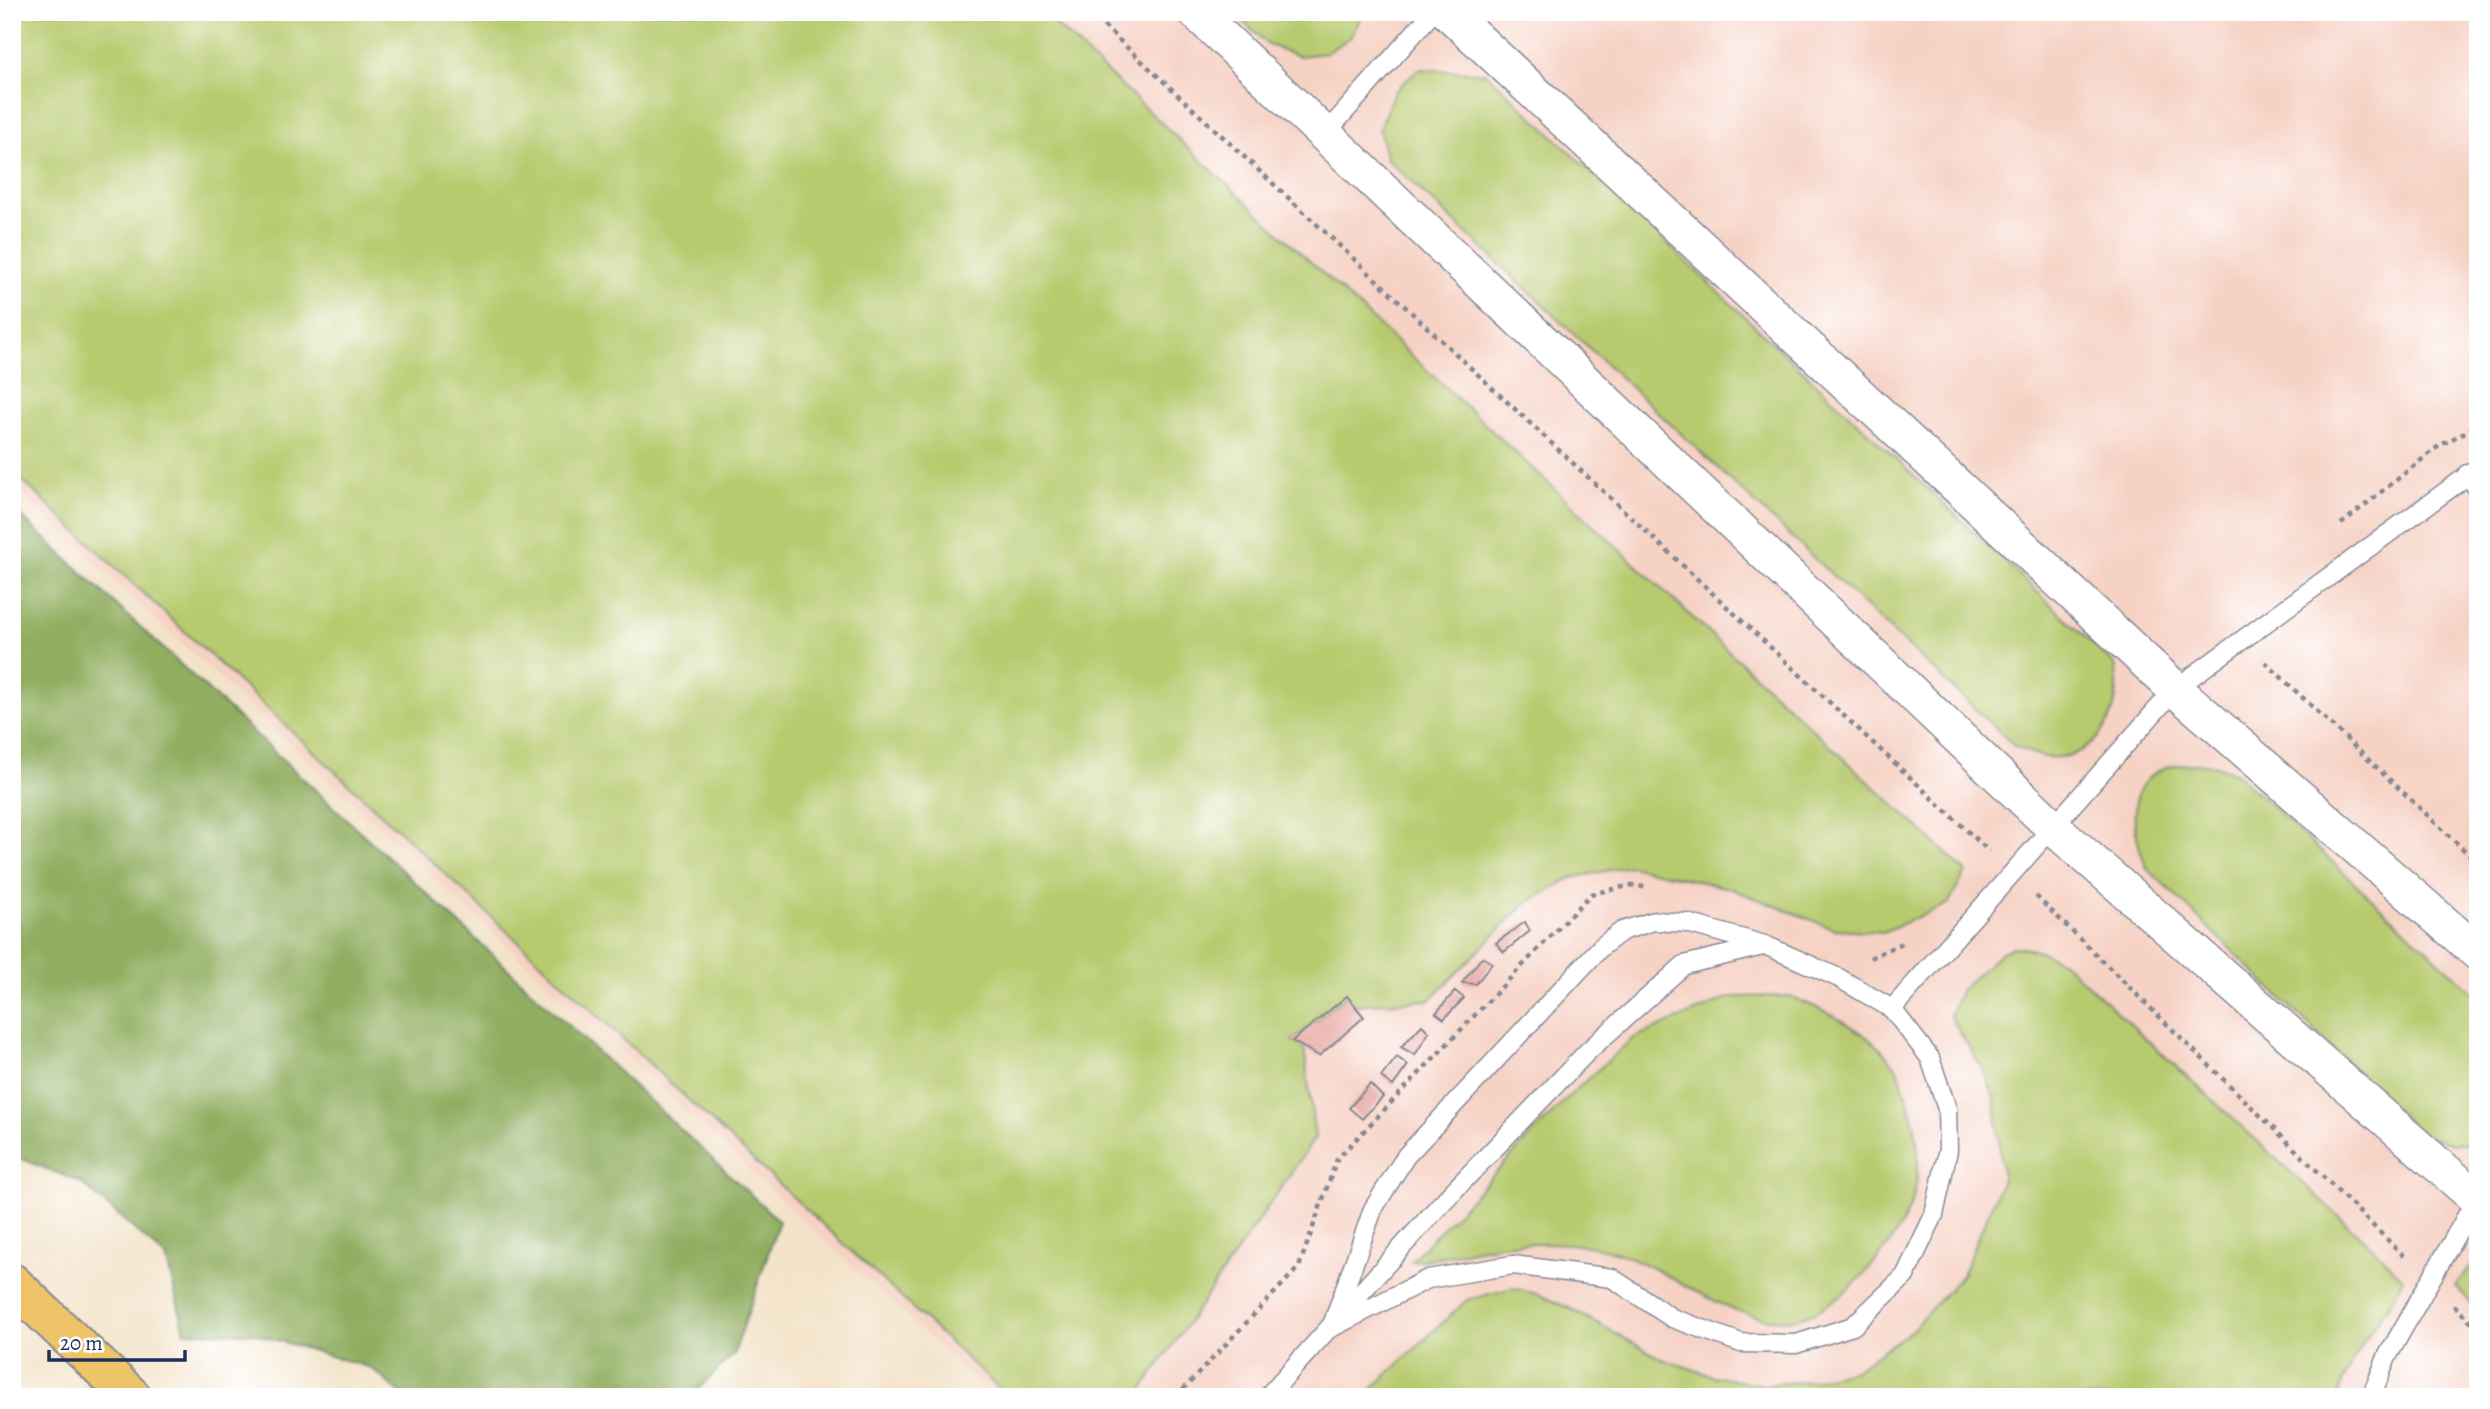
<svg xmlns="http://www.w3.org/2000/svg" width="2490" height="1409" font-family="Alegreya,serif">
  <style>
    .built { fill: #f6d2c4 }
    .green { fill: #b7ca6e; stroke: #697c66; stroke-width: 2 }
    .forest { fill: #91ae61; stroke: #566e60; stroke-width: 2 }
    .building { fill: #e9aba7 }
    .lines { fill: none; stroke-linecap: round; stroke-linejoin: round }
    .lane-casing { stroke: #878994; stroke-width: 21 }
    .street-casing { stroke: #878994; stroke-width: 38 }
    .highway-casing { stroke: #878994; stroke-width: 42 }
    .path { stroke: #878994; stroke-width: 4.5; stroke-dasharray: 5 5; stroke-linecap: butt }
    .lane { stroke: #fff; stroke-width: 18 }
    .street { stroke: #fff; stroke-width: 35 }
    .highway { stroke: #efc469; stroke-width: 38 }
  </style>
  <rect width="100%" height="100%" fill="#fff"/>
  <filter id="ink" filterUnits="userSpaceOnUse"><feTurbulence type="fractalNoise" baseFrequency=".0143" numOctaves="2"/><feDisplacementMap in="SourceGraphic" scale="14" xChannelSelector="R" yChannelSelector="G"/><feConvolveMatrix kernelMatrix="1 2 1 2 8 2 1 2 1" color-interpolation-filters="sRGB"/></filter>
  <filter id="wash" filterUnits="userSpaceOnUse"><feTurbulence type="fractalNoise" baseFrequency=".00686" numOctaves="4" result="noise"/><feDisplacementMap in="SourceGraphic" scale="28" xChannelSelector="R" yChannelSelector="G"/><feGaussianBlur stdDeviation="1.57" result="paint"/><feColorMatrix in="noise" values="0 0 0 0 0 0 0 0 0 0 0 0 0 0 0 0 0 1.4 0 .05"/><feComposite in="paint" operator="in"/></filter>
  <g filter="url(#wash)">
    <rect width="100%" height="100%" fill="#f3e3c9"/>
    <!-- built -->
    <path class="built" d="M12,12H2478V1397H993L12,486Z"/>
    <!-- green -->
    <path class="green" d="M12,12H1042L1966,872L1948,904L1883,932L1835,929L1729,888L1630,866L1571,878L1525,904L1430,1000L1355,1005L1346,996L1292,1041L1304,1048L1315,1138L1137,1397H1008L12,471Z
      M1233,12H1363L1352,36L1326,53L1299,56L1268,45Z
      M1418,69L1486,73L2115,665C2125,708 2098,763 2046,757C2037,756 2025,750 2016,747L1387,159L1379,129L1394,92Z
      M2184,764H2211L2237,774L2478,997V1143L2453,1144L2422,1135L2147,868C2134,838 2122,787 2162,769C2168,766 2177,766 2184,764Z
      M2013,947L2037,950L2063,962L2387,1261L2402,1279C2398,1293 2391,1301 2383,1313C2365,1338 2347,1368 2337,1397H1363L1467,1300L1513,1288L1537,1294L1573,1310L1662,1359L1713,1376L1762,1385L1811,1381L1855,1370L1912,1330L1962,1275L2003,1179L1995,1100L1984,1071L1950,1016L1961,989L2002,952Z
      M1789,996C1827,1011 1868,1030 1894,1064C1901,1073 1903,1087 1907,1098C1917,1127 1921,1156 1916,1186C1909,1232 1847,1304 1802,1317C1743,1334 1669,1268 1615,1252C1583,1242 1528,1241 1494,1246C1466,1250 1440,1259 1411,1261L1568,1097L1633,1038L1731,997Z
      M2478,1264V1310L2455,1286L2471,1266Z"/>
    <!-- forest -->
    <path class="forest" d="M12,508L779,1221L734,1354L690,1397H405L371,1368L253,1333L185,1332L166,1257L80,1182L12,1155Z"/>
    <g id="blocks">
      <!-- building -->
      <path class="building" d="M1525,922L1530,931L1504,952L1496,943Z
        M1482,957L1492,963L1476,984L1462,983Z
        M1455,991L1464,998L1444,1019L1436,1013Z
        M1347,996L1364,1017L1319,1056L1292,1041Z
        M1422,1025L1429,1032L1415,1055L1401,1047Z
        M1397,1057L1408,1065L1393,1086L1381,1077Z
        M1370,1084L1383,1097L1362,1119L1349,1108Z"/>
    </g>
  </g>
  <g filter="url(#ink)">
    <use href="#blocks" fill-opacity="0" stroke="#878994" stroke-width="2"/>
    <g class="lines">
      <!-- lane casing -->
      <g class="lane-casing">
        <path id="lane" d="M1326,133L1433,12
          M2467,474L2478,489
          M1654,921L1687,923L1765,945L1839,978L1892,1009L1930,1058L1947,1109L1948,1150L1934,1215L1905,1276L1853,1326L1796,1344L1741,1343L1672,1318L1612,1278L1513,1265L1428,1279L1331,1328L1373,1209L1406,1156L1601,947L1622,931Z
          M1892,1009L2175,689L2478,468
          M1267,1397L1438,1207L1588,1051L1684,965L1763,946
          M2371,1397L2387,1357L2478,1196"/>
      </g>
      <!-- street casing -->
      <g class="street-casing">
        <path id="street" d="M1196,12L2054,828L2476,1198
          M1448,12L2175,689L2478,953"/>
      </g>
      <!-- highway casing -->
      <g class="highway-casing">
        <path id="highway" d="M12,1283L132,1397"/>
      </g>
      <!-- path -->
      <path class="path" d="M1089,12L1989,851
        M2341,524L2439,446L2478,425
        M2265,662L2478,863
        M2036,896L2405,1257
        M1870,958L1906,941
        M2454,1305L2478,1329
        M1176,1397L1299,1267L1337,1159L1591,894L1632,885L1649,888"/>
      <!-- lane -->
      <use href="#lane" class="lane"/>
      <!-- street -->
      <use href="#street" class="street"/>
      <!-- highway -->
      <use href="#highway" class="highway"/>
    </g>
  </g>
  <!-- margin -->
  <rect width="2490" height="1409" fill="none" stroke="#fff" stroke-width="42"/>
  <!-- scale -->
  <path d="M49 1350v10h136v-10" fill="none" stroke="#1b2f5e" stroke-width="3.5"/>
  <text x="60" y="1350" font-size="21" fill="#1b2f5e" stroke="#ffffff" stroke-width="5" paint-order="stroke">20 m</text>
</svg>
